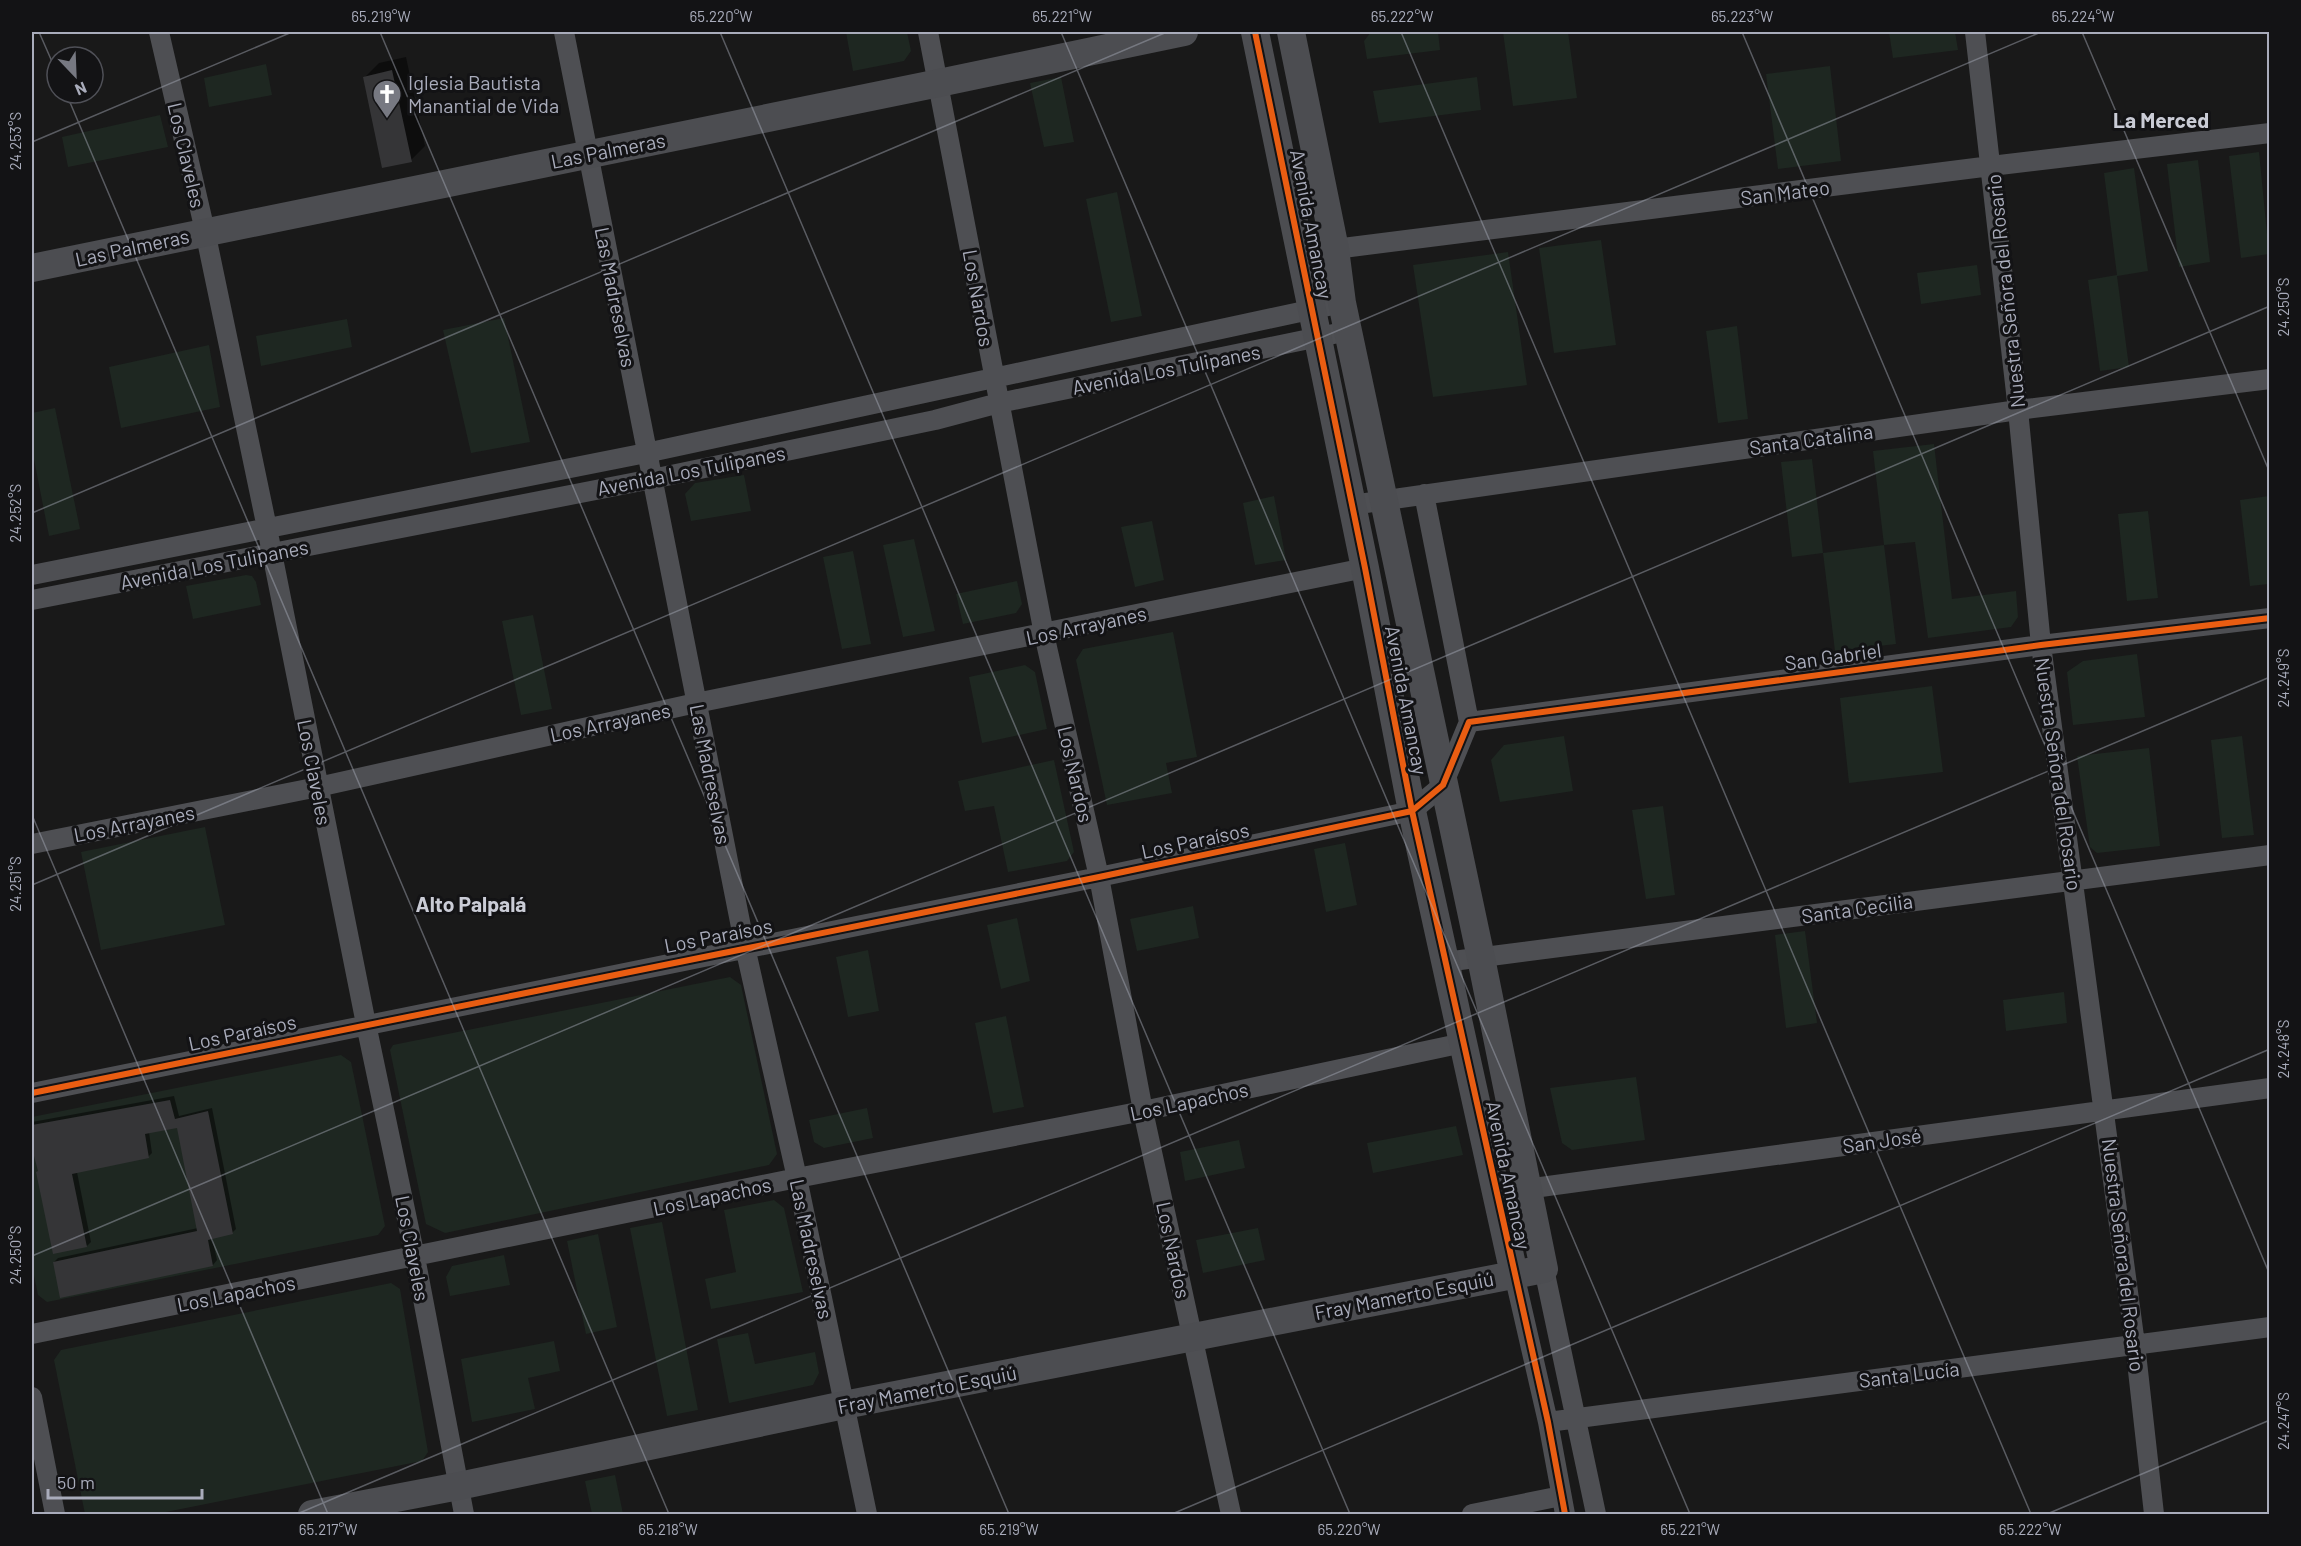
<svg xmlns="http://www.w3.org/2000/svg" width="2301" height="1546" font-family="Barlow,sans-serif">
  <style>
    .green { fill: #1e2721 }
    .shadow { fill: #0007 }
    .building { fill: #353537 }
    .lines { fill: none; stroke-linecap: round; stroke-linejoin: round }
    .street { stroke: #4e4f53; stroke-width: 20 }
    .secondary { stroke: #4c4d51; stroke-width: 28 }
    .cycleway-casing { stroke: #131315; stroke-width: 10 }
    .cycleway { stroke: #e95d12; stroke-width: 6 }
    .ticks { fill: none; stroke: #a9acbb; stroke-width: 1.5; stroke-opacity: 0.45 }
    .labels { text-anchor: middle; dominant-baseline: central; stroke-width: 6; stroke-linejoin: round; paint-order: stroke }
    .poi-label { font-size: 20px; fill: #a9acbb; stroke: #131315; text-anchor: start }
    .street-label { font-size: 20px; fill: #a9acbb; stroke: #131315 }
    .neighbourhood-label { font-size: 21px; font-weight: bold; fill: #caccd6; stroke: #131315 }
    .neatline { fill: none; stroke: #a9acbb; stroke-width: 2 }
    .ticks-label { font-size: 15px; text-anchor: middle; fill: #a9acbb }
  </style>
  <rect width="100%" height="100%" fill="#191919"/>
  <!-- green -->
  <path class="green" d="M846,32H907L911,51L904,61L853,71Z
    M1371,32H1438L1440,50L1367,59L1364,41Z
    M1503,32H1568L1577,98L1513,106Z
    M1889,32H1955L1958,50L1893,58Z
    M266,64L272,95L209,107L204,78Z
    M1830,66L1841,161L1778,169L1766,74Z
    M1061,77L1074,142L1044,147L1030,83Z
    M1477,77L1481,110L1379,123L1373,91Z
    M160,115L168,147L68,167L62,137Z
    M2259,152L2269,254L2241,258L2229,156Z
    M2198,160L2210,262L2179,267L2167,164Z
    M2134,168L2148,271L2117,276L2129,367L2100,371L2088,280L2117,275L2104,173Z
    M1117,192L1142,316L1111,322L1086,199Z
    M1601,240L1616,345L1554,353L1539,248Z
    M1508,252L1527,385L1433,397L1413,265Z
    M1977,265L1981,295L1921,304L1917,273Z
    M504,318L530,442L471,453L443,330Z
    M347,319L352,347L261,366L256,336Z
    M1737,326L1748,419L1718,423L1706,331Z
    M209,345L220,407L121,428L109,367Z
    M55,408L80,529L49,536L32,449V413Z
    M1934,444L1952,599L2016,591L2018,617L2011,627L1928,638L1915,542L1884,545L1896,644L1835,651L1823,553L1792,557L1781,462L1812,459L1823,553L1884,545L1873,451Z
    M744,475L751,511L691,521L685,494L695,483Z
    M1274,496L1286,560L1255,565L1243,503Z
    M2269,496V584L2250,586L2240,500Z
    M2148,511L2158,598L2127,601L2118,514Z
    M1152,521L1164,580L1135,587L1121,527Z
    M914,539L935,631L903,637L883,545Z
    M853,551L871,644L842,649L823,557Z
    M246,575L252,576L256,582L261,605L193,619L186,586Z
    M1017,581L1022,604L1016,613L963,624L956,594Z
    M533,615L552,709L521,715L502,621Z
    M1173,632L1197,757L1166,763L1172,793L1107,805L1076,660L1083,649Z
    M2137,654L2145,717L2073,725L2067,672L2083,661Z
    M1025,665L1035,672L1047,729L982,743L969,677Z
    M1932,686L1943,772L1849,783L1840,698Z
    M1564,736L1573,791L1500,802L1491,760L1504,745Z
    M2242,736L2254,835L2222,838L2211,740Z
    M2149,748L2160,846L2097,853L2090,847L2077,756Z
    M1054,760L1074,852L1067,861L1008,872L994,806L965,811L958,781Z
    M1663,806L1675,895L1646,899L1632,810Z
    M205,827L225,925L101,950L81,852Z
    M1345,843L1357,905L1326,912L1314,849Z
    M1193,906L1199,938L1137,951L1130,919Z
    M1017,918L1030,981L1001,989L987,925Z
    M1805,931L1817,1023L1786,1028L1775,935Z
    M868,950L879,1011L848,1017L836,957Z
    M730,977L741,985L777,1154L769,1165L445,1233L426,1224L390,1050L393,1045Z
    M2064,992L2067,1023L2006,1031L2003,1000Z
    M1006,1016L1024,1107L993,1113L975,1023Z
    M341,1055L351,1062L385,1226L378,1235L47,1302L38,1295L32,1266V1117Z
    M1636,1077L1645,1140L1572,1150L1562,1143L1550,1088Z
    M867,1108L873,1138L824,1148L814,1142L809,1120Z
    M1456,1126L1463,1155L1373,1173L1367,1143Z
    M1239,1140L1245,1168L1185,1181L1180,1152Z
    M774,1200L784,1208L803,1292L711,1309L705,1279L736,1272L724,1210Z
    M662,1222L698,1410L667,1416L630,1228Z
    M1258,1228L1265,1260L1203,1273L1196,1240Z
    M598,1234L617,1327L586,1334L567,1241Z
    M504,1255L510,1285L450,1296L446,1277L452,1266Z
    M391,1283L400,1289L428,1452L422,1461L156,1514H85L54,1360L61,1350Z
    M748,1333L755,1364L815,1352L819,1373L813,1385L729,1403L717,1339Z
    M554,1341L560,1371L528,1378L535,1409L472,1422L461,1359Z
    M615,1475L623,1514H592L585,1481Z"/>
  <!-- shadow -->
  <path class="shadow" d="M406,57L425,146L411,160L365,77L379,63Z
    M174,1096L179,1116L212,1108L236,1229L232,1233L212,1237L217,1260L213,1265L54,1262L58,1258L198,1228L178,1126L149,1132L152,1153L148,1157L77,1172L91,1242L87,1246L39,1170L36,1155H32V1122Z"/>
  <!-- building -->
  <path class="building" d="M392,70L412,162L382,168L363,77Z
    M170,1100L175,1119L208,1111L233,1234L208,1240L213,1266L60,1298L53,1262L197,1231L177,1128L145,1134L149,1158L72,1174L87,1247L53,1254L36,1172L38,1171L34,1156L32,1157V1125Z"/>
  <g class="lines">
    <!-- street -->
    <path class="street" d="M159,32L205,231L267,528L366,1024L415,1257L464,1514
      M564,32L745,947L797,1178L867,1514
      M928,32L1044,634L1099,877L1143,1111L1231,1514
      M1975,32L2018,410L2041,645L2135,1344L2154,1514
      M1303,258L1335,249L1991,166L2270,133
      M1424,494L1469,722
      M1352,505L2018,410L2270,379
      M32,575L646,453L1342,303
      M32,600L652,479L935,420L999,403L1348,331
      M32,844L318,787L696,703L1365,568
      M1445,962L2270,855
      M32,1093L1099,877L1412,811L1443,785L1469,722L2041,645L2270,618
      M1497,1198L1526,1189L2270,1088
      M1544,1269L1596,1514
      M1514,1274L1548,1422L1565,1514
      M32,1334L797,1178L1143,1111L1463,1043
      M32,1397L55,1514
      M1548,1422L2270,1327
      M1472,1514L1561,1496"/>
    <!-- secondary -->
    <path class="secondary" d="M1255,32L1365,568L1412,811L1514,1274
      M32,268L939,83L1184,32
      M312,1514L459,1486L844,1405L1544,1269L1481,958L1342,303L1335,249L1291,32"/>
    <!-- cycleway casing -->
    <g class="cycleway-casing">
      <path id="cycleway" d="M1255,32L1365,568L1412,811L1548,1422L1565,1514
        M32,1093L1099,877L1412,811L1443,785L1469,722L2041,645L2270,618"/>
    </g>
    <!-- cycleway -->
    <use href="#cycleway" class="cycleway"/>
  </g>
  <!-- ticks -->
  <path class="ticks" d="M39,32L57,73M380,32L1009,1514M720,32L1350,1514M1061,32L1690,1514M1401,32L2031,1514M1742,32L2270,1275M2082,32L2270,473M66,93L669,1514M32,142L292,32M32,513L1167,32M32,815L328,1514M32,885L2041,32M32,1256L2270,306M297,1514L2270,677M1172,1514L2270,1049M2047,1514L2270,1420"/>
  <!-- icons -->
  <defs>
    <g id="church-pin" transform="scale(1.5)"><path d="M0 17L-7.5 6A9.5 9.5 0 1 1 7.5 6Z" fill="#777982" stroke="#131315"/><path d="M-1.2-6h2.4v3.5h3.3v2.4h-3.3V6h-2.4V-.1h-3.3v-2.4h3.3Z" fill="#fff"/></g>
  </defs>
  <g fill-rule="evenodd">
    <use href="#church-pin" x="387" y="94"/>
  </g>
  <g class="labels">
    <!-- poi labels -->
    <g class="poi-label">
      <text x="408" y="82">Iglesia Bautista<tspan x="408" dy="23">Manantial de Vida</tspan></text>
    </g>
    <!-- street labels -->
    <g class="street-label">
      <text transform="translate(608 150) rotate(-11)">Las Palmeras</text>
      <text transform="translate(187 155) rotate(77)">Los Claveles</text>
      <text transform="translate(1785 192) rotate(-7)">San Mateo</text>
      <text transform="translate(1312 224) rotate(79)">Avenida Amancay</text>
      <text transform="translate(132 247) rotate(-12)">Las Palmeras</text>
      <text transform="translate(2005 291) rotate(-96)">Nuestra Señora del Rosario</text>
      <text transform="translate(616 297) rotate(79)">Las Madreselvas</text>
      <text transform="translate(979 298) rotate(80)">Los Nardos</text>
      <text transform="translate(1166 369) rotate(-11)">Avenida Los Tulipanes</text>
      <text transform="translate(1811 439) rotate(-8)">Santa Catalina</text>
      <text transform="translate(691 470) rotate(-11)">Avenida Los Tulipanes</text>
      <text transform="translate(214 564) rotate(-11)">Avenida Los Tulipanes</text>
      <text transform="translate(1086 625) rotate(-12)">Los Arrayanes</text>
      <text transform="translate(1833 656) rotate(-8)">San Gabriel</text>
      <text transform="translate(1407 700) rotate(79)">Avenida Amancay</text>
      <text transform="translate(610 722) rotate(-12)">Los Arrayanes</text>
      <text transform="translate(315 772) rotate(79)">Los Claveles</text>
      <text transform="translate(711 774) rotate(79)">Las Madreselvas</text>
      <text transform="translate(1076 774) rotate(77)">Los Nardos</text>
      <text transform="translate(2059 774) rotate(82)">Nuestra Señora del Rosario</text>
      <text transform="translate(134 823) rotate(-11)">Los Arrayanes</text>
      <text transform="translate(1195 840) rotate(-12)">Los Paraísos</text>
      <text transform="translate(1857 908) rotate(-8)">Santa Cecilia</text>
      <text transform="translate(718 935) rotate(-11)">Los Paraísos</text>
      <text transform="translate(242 1032) rotate(-12)">Los Paraísos</text>
      <text transform="translate(1189 1101) rotate(-12)">Los Lapachos</text>
      <text transform="translate(1882 1140) rotate(-8)">San José</text>
      <text transform="translate(1509 1175) rotate(78)">Avenida Amancay</text>
      <text transform="translate(712 1196) rotate(-12)">Los Lapachos</text>
      <text transform="translate(413 1248) rotate(79)">Los Claveles</text>
      <text transform="translate(812 1249) rotate(78)">Las Madreselvas</text>
      <text transform="translate(1174 1250) rotate(78)">Los Nardos</text>
      <text transform="translate(2124 1255) rotate(83)">Nuestra Señora del Rosario</text>
      <text transform="translate(236 1293) rotate(-11)">Los Lapachos</text>
      <text transform="translate(1404 1295) rotate(-11)">Fray Mamerto Esquiú</text>
      <text transform="translate(1909 1374) rotate(-7)">Santa Lucía</text>
      <text transform="translate(927 1389) rotate(-11)">Fray Mamerto Esquiú</text>
    </g>
    <!-- neighbourhood labels -->
    <g class="neighbourhood-label">
      <text x="2161" y="119">La Merced</text>
      <text x="471" y="903">Alto Palpalá</text>
    </g>
  </g>
  <!-- border -->
  <rect width="2301" height="1546" fill="none" stroke="#131315" stroke-width="66"/>
  <!-- north arrow -->
  <g transform="translate(75 75) rotate(157)"><circle r="28" fill="#131315" stroke="#4f5057" stroke-width="1.5"/>
  <path d="M0-4.5L10 22L0 15L-10 22Z" fill="#777982"/>
  <text y="-9" font-size="16" font-weight="bold" text-anchor="middle" fill="#a9acbb">N</text>
  </g>
  <!-- scale -->
  <path d="M48 1489v9h154v-9" fill="none" stroke="#a9acbb" stroke-width="3"/>
  <text x="57" y="1489" font-size="18" fill="#a9acbb" stroke="#131315" stroke-width="4.5" paint-order="stroke">50 m</text>
  <rect x="33" y="33" width="2235" height="1480" class="neatline"/>
  <g class="ticks-label">
    <text x="381" y="22">65.219°W</text>
    <text x="721" y="22">65.220°W</text>
    <text x="1062" y="22">65.221°W</text>
    <text x="1402" y="22">65.222°W</text>
    <text x="1742" y="22">65.223°W</text>
    <text x="2083" y="22">65.224°W</text>
    <text transform="translate(16 141) rotate(-90)" y="5">24.253°S</text>
    <text transform="translate(2284 307) rotate(-90)" y="5">24.250°S</text>
    <text transform="translate(16 513) rotate(-90)" y="5">24.252°S</text>
    <text transform="translate(2284 678) rotate(-90)" y="5">24.249°S</text>
    <text transform="translate(16 884) rotate(-90)" y="5">24.251°S</text>
    <text transform="translate(2284 1049) rotate(-90)" y="5">24.248°S</text>
    <text transform="translate(16 1255) rotate(-90)" y="5">24.250°S</text>
    <text transform="translate(2284 1421) rotate(-90)" y="5">24.247°S</text>
    <text x="328" y="1535">65.217°W</text>
    <text x="668" y="1535">65.218°W</text>
    <text x="1009" y="1535">65.219°W</text>
    <text x="1349" y="1535">65.220°W</text>
    <text x="1690" y="1535">65.221°W</text>
    <text x="2030" y="1535">65.222°W</text>
  </g>
</svg>
